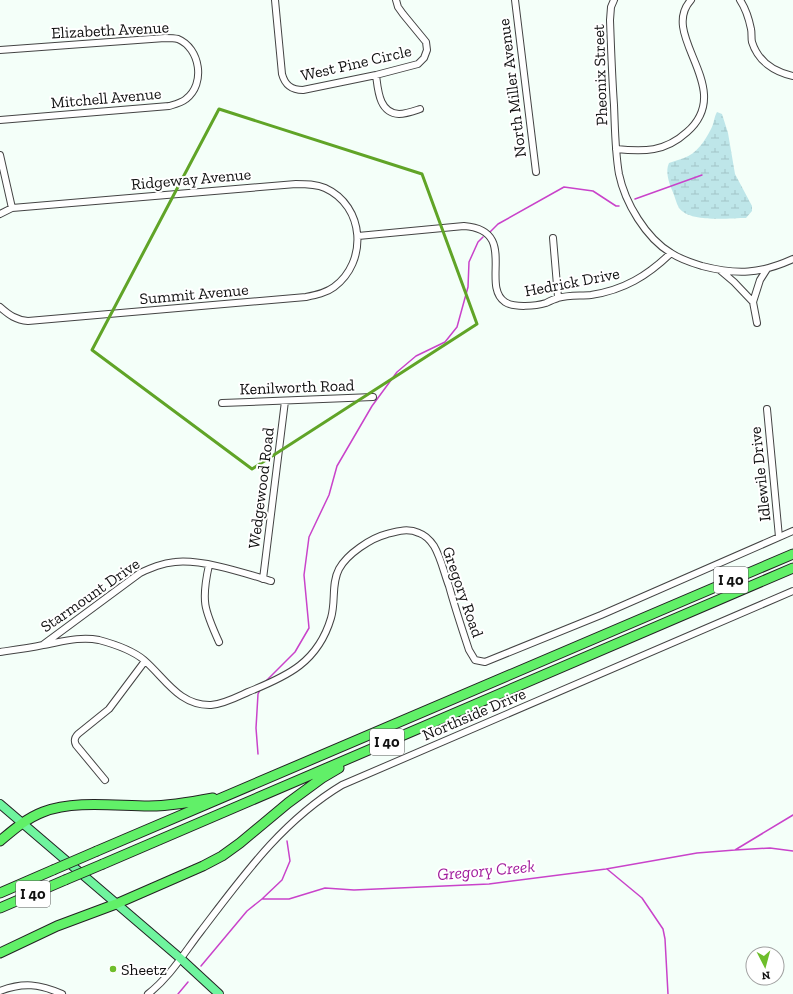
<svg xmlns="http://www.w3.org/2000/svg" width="793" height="994" font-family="'Zilla Slab',serif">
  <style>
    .wetland { fill: url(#wetland-marsh) }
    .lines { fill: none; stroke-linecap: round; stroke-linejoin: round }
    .stream { stroke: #c943ca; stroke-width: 1.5 }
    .minor-casing { stroke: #444; stroke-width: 8 }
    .major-casing { stroke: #222; stroke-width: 10 }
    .highway-casing { stroke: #222; stroke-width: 11 }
    .minor { stroke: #fff; stroke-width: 6 }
    .major { stroke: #6ff49e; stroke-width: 8 }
    .highway { stroke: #61f068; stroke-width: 9 }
    .highway-bridge-casing { stroke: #222; stroke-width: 11; stroke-linecap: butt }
    .highway-bridge { stroke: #61f068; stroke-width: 9 }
    .marked { fill: none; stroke: #60a427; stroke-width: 3; stroke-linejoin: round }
    .poi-dot { fill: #6ebe2b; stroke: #fff; stroke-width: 1.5 }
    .labels { text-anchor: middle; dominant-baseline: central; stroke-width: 4; stroke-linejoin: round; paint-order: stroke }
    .shield { fill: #fff; stroke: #585858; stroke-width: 1 }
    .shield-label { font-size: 15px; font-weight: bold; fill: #111 }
    .street-label { font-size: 16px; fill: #111; stroke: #fff }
    .poi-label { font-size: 16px; fill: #111; stroke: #fff; text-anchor: start }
    .water-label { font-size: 17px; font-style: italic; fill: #a11b9c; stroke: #fff }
  </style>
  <defs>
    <pattern id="wetland-marsh" width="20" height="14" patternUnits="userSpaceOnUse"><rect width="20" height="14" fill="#bee6e9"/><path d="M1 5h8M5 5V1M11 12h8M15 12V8" fill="none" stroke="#a2c4c7"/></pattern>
  </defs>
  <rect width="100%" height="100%" fill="#f4fff9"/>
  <!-- wetland -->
  <path class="wetland" d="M717,112L722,114L728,133L735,174L752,206V211L746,218C729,218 690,223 679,208C676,203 675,196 672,190C669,183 665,171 669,163C674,161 679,160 684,158C696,154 705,141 711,129C714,124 714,117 717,112Z"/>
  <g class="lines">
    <!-- stream -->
    <path class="stream" d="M635,199L702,175
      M490,232L498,224L564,187L593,191L616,206H619
      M265,682L295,652L309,628L304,575L309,537L329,495L337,466L372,406L397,372L416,356L445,342L457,327L468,287L469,262L478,242L483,237
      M258,754L256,728L258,694L260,690
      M735,850L770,848L793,851
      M607,869L642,898L663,929L665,939L668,994
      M262,899L282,880L290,861L287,841
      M201,966L247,911L262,899H289L325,888L354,890L489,884L606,869L697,853L735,850L793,815
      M178,994L188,982"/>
    <!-- minor casing -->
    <g class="minor-casing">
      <path id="minor" d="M275,0L282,74C285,85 291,90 303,90L376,75L418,64L424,58L427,50L426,42L403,14L398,7L396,0
        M515,0L536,172
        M614,0L611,7L610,20C611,48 612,77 614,105C615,128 615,151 619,174C625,203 646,238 671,253C680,259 692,263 702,266C737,275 760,274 793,259
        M740,0C746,9 749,19 751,29C752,33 751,38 752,42C758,61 774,72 793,76
        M0,50L165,38C169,38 174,38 178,39C200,48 206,84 186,99C181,103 176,104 169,106L0,120
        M376,75C378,90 379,113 399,114C406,114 414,111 420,109
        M616,149C644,152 665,152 687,132C737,88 658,36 691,0
        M0,155L12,208
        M0,214L12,208L296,184C306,184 316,184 325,188C365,206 368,262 334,287C326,293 316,295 306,297L28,321C16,320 9,315 0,307
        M358,236L464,226C519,230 480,285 505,302C514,308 536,306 546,303C550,301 554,299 558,298C568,295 580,296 591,295C624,290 647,276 671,253
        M553,238L558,297
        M721,271L734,282L753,302
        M757,323L753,302L760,280L767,269
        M222,403L373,397
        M767,409L779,537
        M209,565C201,601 204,609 219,642
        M263,579L285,401
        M44,644L140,573C151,568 162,563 175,562C202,559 244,573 271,581
        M0,652C14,650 29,648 43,645C61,642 80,636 99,640C114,644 132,650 144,660C165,678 179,706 211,705C224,704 237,697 248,692C288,676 318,662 331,618C336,601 331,584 339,569C347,554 371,538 387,534C398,531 408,528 419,533C425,535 430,540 434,546C441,558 444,573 449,586C455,608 462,629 469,650L475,660L485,662L601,615L793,531
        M105,780L76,745C74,741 74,738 78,734L109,709L145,661
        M0,991C23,982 40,984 62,994
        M148,994C170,977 184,953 201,931C243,876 282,821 342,785L793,591"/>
    </g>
    <!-- major casing -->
    <g class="major-casing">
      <path id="major" d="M0,804L180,958L219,994"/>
    </g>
    <!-- highway casing -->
    <g class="highway-casing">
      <path id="highway" d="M0,841C13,830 27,818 43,812C74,800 116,806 149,806C171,806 192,802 213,798
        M97,851L793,554
        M103,864L793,568
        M0,893L53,870
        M0,908L65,880
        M0,953L57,926L116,904L203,866L222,856L240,843L288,803L322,778L339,768"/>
    </g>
    <!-- minor -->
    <use href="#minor" class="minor"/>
    <!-- major -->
    <use href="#major" class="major"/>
    <!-- highway -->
    <use href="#highway" class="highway"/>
    <!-- highway-bridge casing -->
    <g class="highway-bridge-casing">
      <path id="highway-bridge" d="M53,870L97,851
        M65,880L103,864"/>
    </g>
    <!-- highway-bridge -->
    <use href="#highway-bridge" class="highway-bridge"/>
  </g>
  <!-- marked area -->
  <path class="marked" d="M219,109L422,174L477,324L252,469L92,350Z"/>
  <!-- markers -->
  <circle class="poi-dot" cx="113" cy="969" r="4"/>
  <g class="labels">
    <!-- shield labels -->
    <g class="shield">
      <rect x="714" y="567" width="34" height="26" rx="3"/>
      <rect x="370" y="729" width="34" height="26" rx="3"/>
      <rect x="16" y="881" width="34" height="26" rx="3"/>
    </g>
    <g class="shield-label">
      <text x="731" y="580">I 40</text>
      <text x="387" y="742">I 40</text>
      <text x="33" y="894">I 40</text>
    </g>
    <!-- street labels -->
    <g class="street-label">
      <text transform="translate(110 30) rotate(-3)">Elizabeth Avenue</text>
      <text transform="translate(356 63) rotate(-13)">West Pine Circle</text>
      <text transform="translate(600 75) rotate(-92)">Pheonix Street</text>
      <text transform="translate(512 88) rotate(-97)">North Miller Avenue</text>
      <text transform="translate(106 98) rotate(-5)">Mitchell Avenue</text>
      <text transform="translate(191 179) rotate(-5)">Ridgeway Avenue</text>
      <text transform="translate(572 282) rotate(-11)">Hedrick Drive</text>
      <text transform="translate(194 294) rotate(-5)">Summit Avenue</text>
      <text transform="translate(297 387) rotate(-2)">Kenilworth Road</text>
      <text transform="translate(760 474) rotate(-96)">Idlewile Drive</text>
      <text transform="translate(261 488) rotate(-83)">Wedgewood Road</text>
      <text transform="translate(463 592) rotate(71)">Gregory Road</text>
      <text transform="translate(90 595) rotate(-35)">Starmount Drive</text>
      <text transform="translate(474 714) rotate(-23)">Northside Drive</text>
    </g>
    <!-- poi labels -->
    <g class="poi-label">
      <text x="121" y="969">Sheetz</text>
    </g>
    <!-- water labels -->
    <g class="water-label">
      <text transform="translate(486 870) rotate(-5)">Gregory Creek</text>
    </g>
  </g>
  <!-- north arrow -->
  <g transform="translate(765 966) rotate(174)"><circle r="19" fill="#ffffff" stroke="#a0a0a0"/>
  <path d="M0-3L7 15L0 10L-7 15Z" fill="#6ebe2b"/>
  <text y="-6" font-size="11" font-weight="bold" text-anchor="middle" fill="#111111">N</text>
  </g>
</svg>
